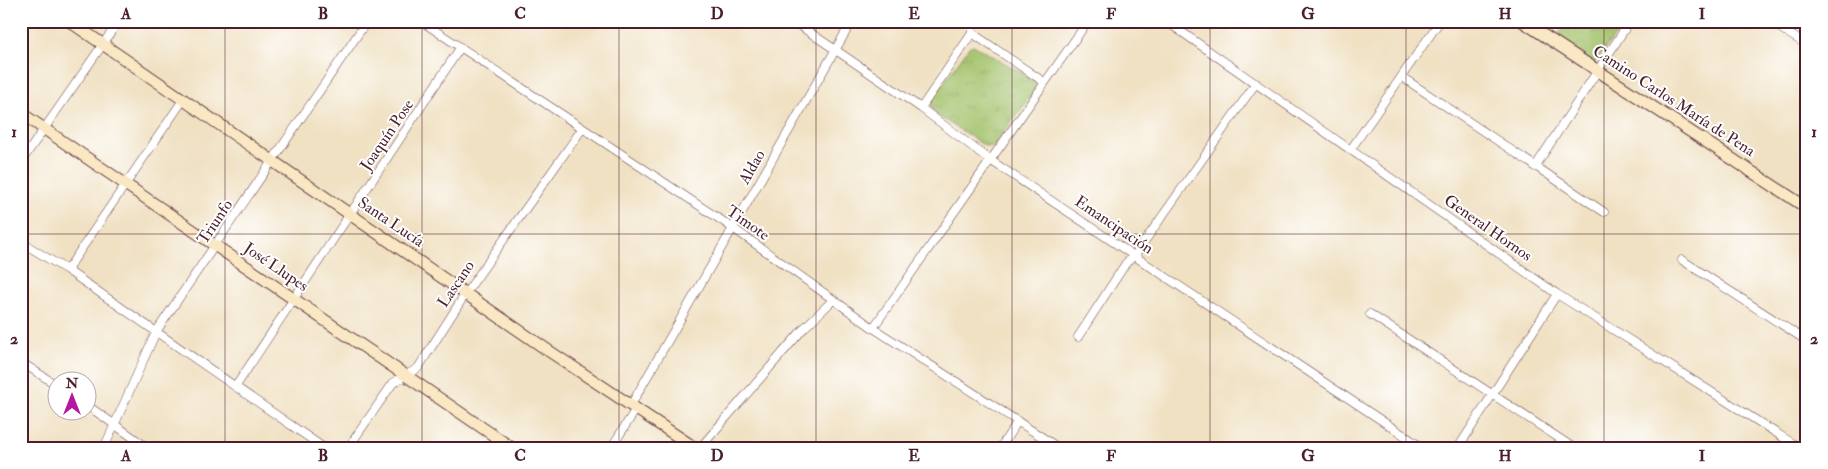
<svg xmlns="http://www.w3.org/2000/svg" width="1828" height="469" font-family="'IM FELL Double Pica',serif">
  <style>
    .grass { fill: url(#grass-tufts); stroke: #76704a }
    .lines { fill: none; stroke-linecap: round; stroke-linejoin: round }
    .street-casing { stroke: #633c42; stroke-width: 9 }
    .secondary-casing { stroke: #633c42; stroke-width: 13 }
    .street { stroke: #fff; stroke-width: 8 }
    .secondary { stroke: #fae7c3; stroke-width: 11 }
    .grid { fill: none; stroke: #4a1f2b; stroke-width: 1; stroke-opacity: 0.55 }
    .labels { text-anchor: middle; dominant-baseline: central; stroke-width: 4; stroke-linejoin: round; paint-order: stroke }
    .street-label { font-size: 16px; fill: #4a1f2b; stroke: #fff }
    .neatline { fill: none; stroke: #4a1f2b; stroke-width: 2 }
    .grid-label { font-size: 16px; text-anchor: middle; font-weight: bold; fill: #4a1f2b }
  </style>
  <defs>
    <pattern id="grass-tufts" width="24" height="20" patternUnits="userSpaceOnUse" patternTransform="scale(1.25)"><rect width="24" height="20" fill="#a2c169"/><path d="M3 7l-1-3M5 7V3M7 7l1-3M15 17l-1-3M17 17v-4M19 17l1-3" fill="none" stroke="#8da55b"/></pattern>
  </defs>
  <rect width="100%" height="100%" fill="#fff"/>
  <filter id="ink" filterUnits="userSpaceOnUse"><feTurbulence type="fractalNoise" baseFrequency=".02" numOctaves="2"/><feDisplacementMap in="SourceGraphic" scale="10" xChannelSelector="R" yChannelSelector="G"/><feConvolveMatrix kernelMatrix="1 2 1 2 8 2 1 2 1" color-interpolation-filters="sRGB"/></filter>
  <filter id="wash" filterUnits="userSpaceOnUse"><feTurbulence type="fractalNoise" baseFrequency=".0096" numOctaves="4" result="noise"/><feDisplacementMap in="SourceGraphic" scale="20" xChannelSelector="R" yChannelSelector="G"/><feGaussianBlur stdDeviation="1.12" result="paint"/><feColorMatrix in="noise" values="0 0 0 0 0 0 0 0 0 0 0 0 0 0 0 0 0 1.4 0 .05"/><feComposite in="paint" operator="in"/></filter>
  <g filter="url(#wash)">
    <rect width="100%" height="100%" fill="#f0e1c3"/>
    <!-- grass -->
    <path class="grass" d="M1567,21H1626L1594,64L1556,38Z
      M973,45L1033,79L1035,83L1034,92L993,147L985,146L935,114L931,106L933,98L969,47Z"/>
  </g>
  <g filter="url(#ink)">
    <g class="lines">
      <!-- street casing -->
      <g class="street-casing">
        <path id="street" d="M421,21L733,228L873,328L1059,448
          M793,21L921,108L990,160L1423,448
          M1166,21L1557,294L1800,448
          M1769,21L1807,45
          M972,33L1044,82
          M1402,77L1604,212
          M921,108L972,33L971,21
          M1351,149L1440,21
          M21,162L119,21
          M1535,167L1630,21
          M21,242L67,270L324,448
          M1682,260L1807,341
          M67,270L183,100
          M1370,314L1574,448
          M873,328L1088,21
          M1078,337L1126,263L1135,255L1256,83
          M21,362L58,386
          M236,386L460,48
          M631,405L852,21
          M88,406L148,448
          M104,448L156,332L367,21
          M348,448L393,383L418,368L466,293L582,129
          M611,448L636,409
          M700,448L804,328L833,300
          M1000,448L1018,421
          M1458,448L1557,294"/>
      </g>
      <!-- secondary casing -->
      <g class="secondary-casing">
        <path id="secondary" d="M69,21L546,349L695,448
          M1522,21L1807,208
          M21,113L512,448"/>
      </g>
      <!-- street -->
      <use href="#street" class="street"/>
      <!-- secondary -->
      <use href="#secondary" class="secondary"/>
    </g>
  </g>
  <!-- grid -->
  <path class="grid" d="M225,21V448M422,21V448M619,21V448M816,21V448M1012,21V448M1210,21V448M1406,21V448M1604,21V448M21,234H1807"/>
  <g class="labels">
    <!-- street labels -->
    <g class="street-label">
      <text transform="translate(1674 101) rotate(33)">Camino Carlos María de Pena</text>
      <text transform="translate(387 135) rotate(-56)">Joaquín Pose</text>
      <text transform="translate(752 167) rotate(-60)">Aldao</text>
      <text transform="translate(215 222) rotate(-56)">Triunfo</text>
      <text transform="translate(391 222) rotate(34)">Santa Lucía</text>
      <text transform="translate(748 223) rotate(35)">Timote</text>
      <text transform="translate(1114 225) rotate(34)">Emancipación</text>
      <text transform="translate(1488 228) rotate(35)">General Hornos</text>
      <text transform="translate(276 267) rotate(34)">José Llupes</text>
      <text transform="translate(456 284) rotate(-56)">Lascano</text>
    </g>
  </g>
  <!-- margin -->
  <rect width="1828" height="469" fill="none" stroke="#fff" stroke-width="55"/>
  <!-- north arrow -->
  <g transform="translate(72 396)"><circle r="24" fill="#ffffff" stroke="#b7a5aa"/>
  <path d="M0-4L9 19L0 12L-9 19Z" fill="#b5179e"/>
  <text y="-8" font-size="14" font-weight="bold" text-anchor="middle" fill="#4a1f2b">N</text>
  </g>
  <rect x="28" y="28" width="1772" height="414" class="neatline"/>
  <g class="grid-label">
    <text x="126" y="19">A</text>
    <text x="323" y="19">B</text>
    <text x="520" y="19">C</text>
    <text x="717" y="19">D</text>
    <text x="914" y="19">E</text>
    <text x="1111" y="19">F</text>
    <text x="1308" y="19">G</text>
    <text x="1505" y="19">H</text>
    <text x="1702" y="19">I</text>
    <text x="14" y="137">1</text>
    <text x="1814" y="137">1</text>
    <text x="14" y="344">2</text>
    <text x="1814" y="344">2</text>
    <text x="126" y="461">A</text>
    <text x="323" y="461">B</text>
    <text x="520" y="461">C</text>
    <text x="717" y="461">D</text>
    <text x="914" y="461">E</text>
    <text x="1111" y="461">F</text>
    <text x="1308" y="461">G</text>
    <text x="1505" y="461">H</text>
    <text x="1702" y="461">I</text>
  </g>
</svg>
